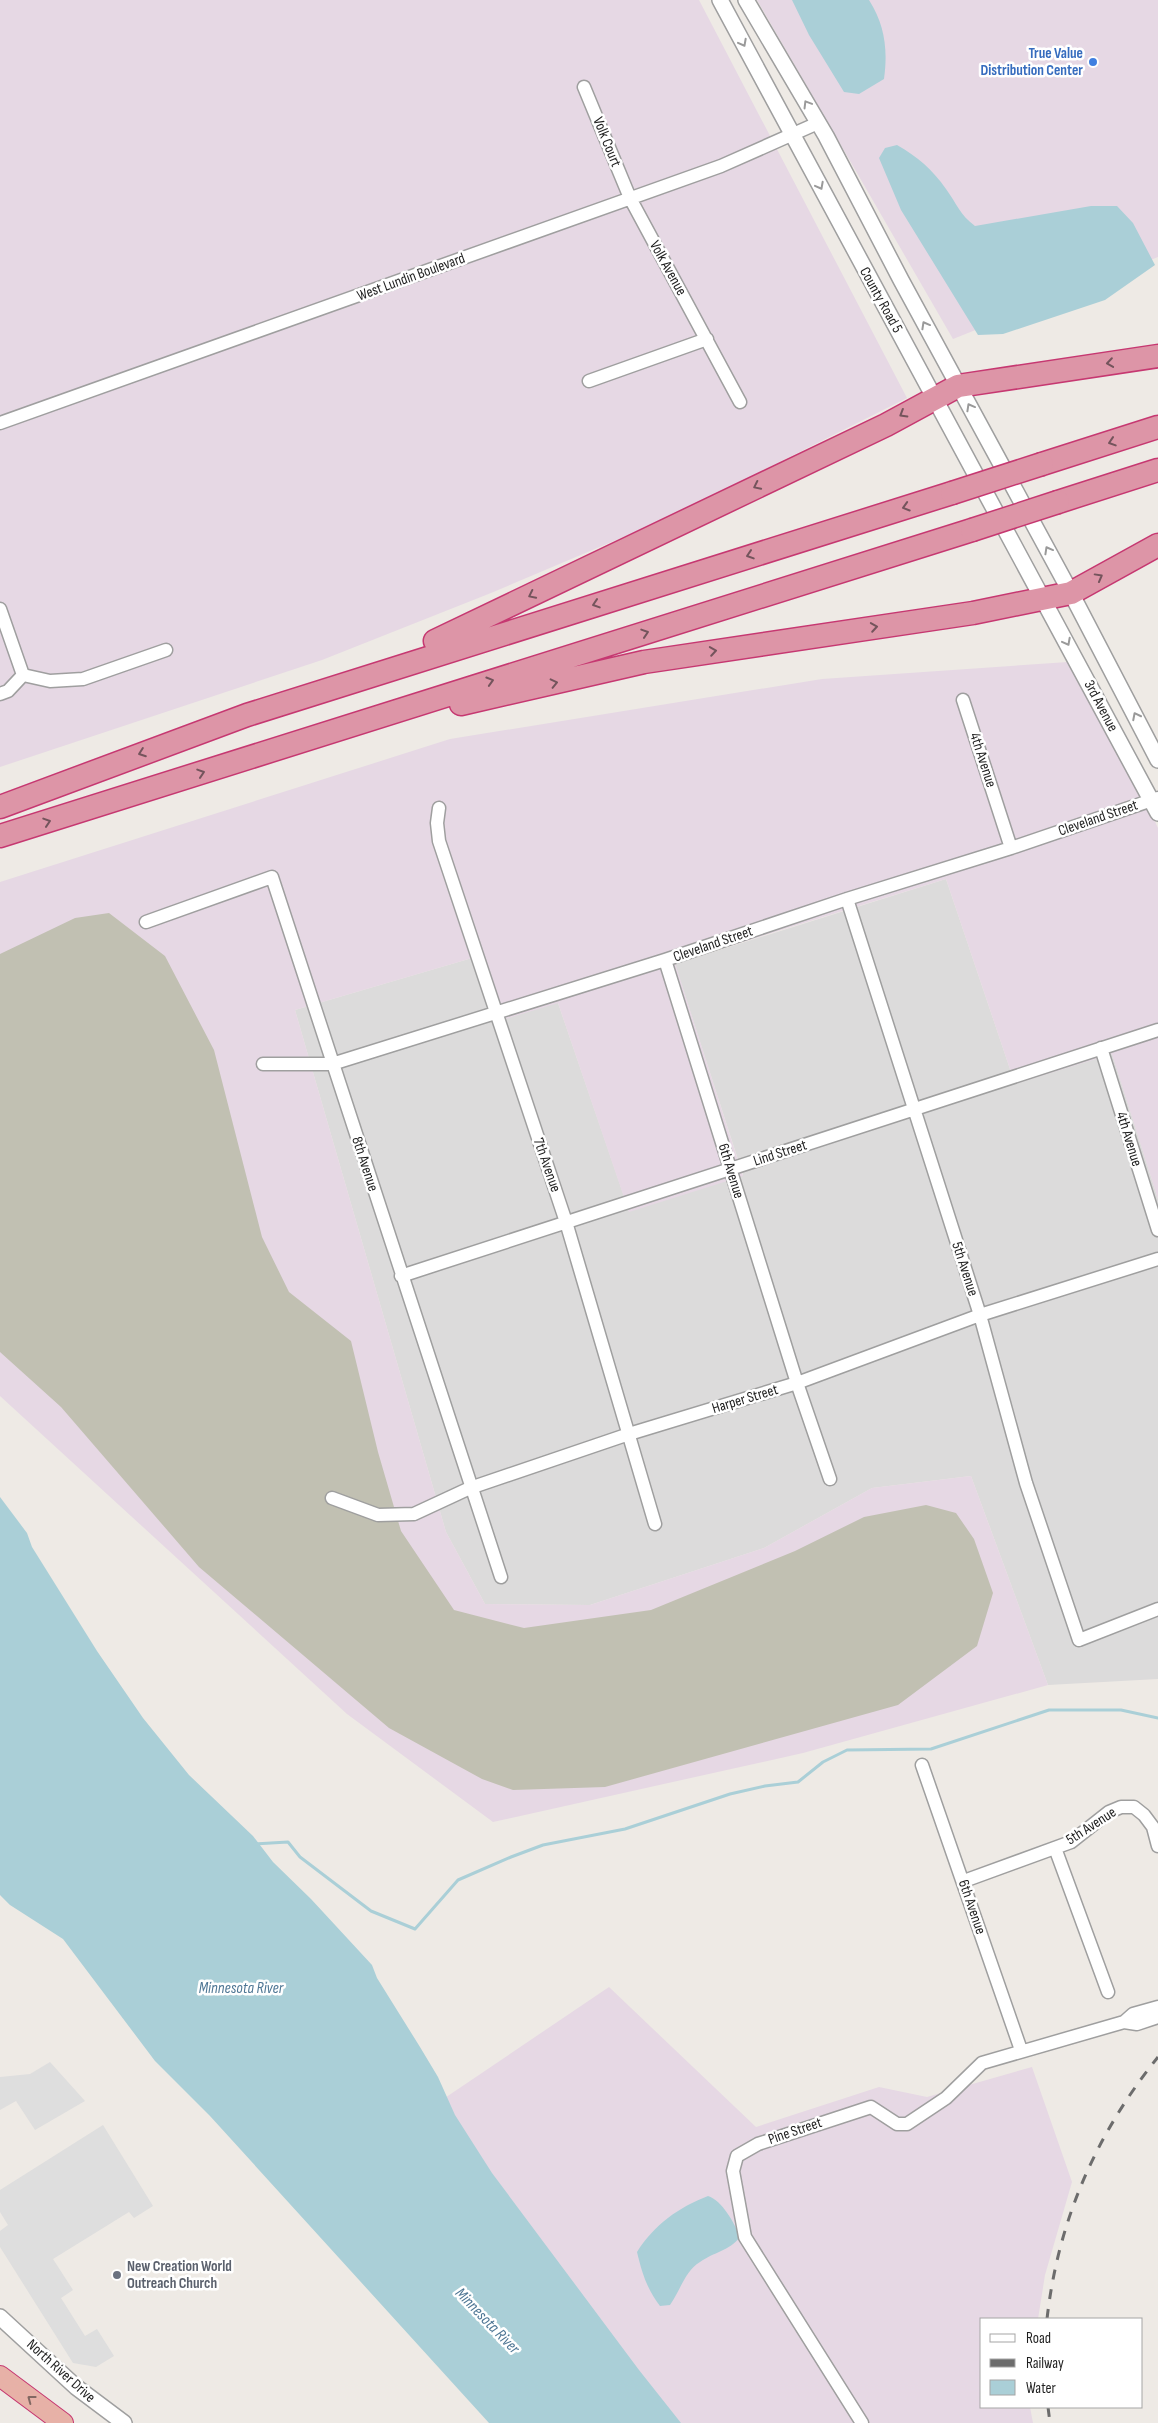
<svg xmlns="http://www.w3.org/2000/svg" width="1158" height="2423" font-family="'Sofia Sans Condensed',sans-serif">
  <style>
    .residential { fill: #dcdbdb }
    .industrial { fill: #e6d8e4 }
    .construction { fill: #c1c0b2 }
    .parking { fill: #dedede }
    .water { fill: #aacfd7 }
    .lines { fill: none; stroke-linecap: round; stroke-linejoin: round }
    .stream { stroke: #aacfd7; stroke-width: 3 }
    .minor-casing { stroke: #9f9f9f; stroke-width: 15 }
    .tertiary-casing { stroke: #9f9f9f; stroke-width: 18 }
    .trunk-casing { stroke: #c63871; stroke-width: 22 }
    .motorway-casing { stroke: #c63871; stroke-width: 25 }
    .minor { stroke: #fff; stroke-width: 12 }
    .tertiary { stroke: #fff; stroke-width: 15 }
    .trunk { stroke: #e7b1a7; stroke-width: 20 }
    .motorway { stroke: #dd95a7; stroke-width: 22 }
    .rail { stroke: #6c6c6c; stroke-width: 3; stroke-dasharray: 10 10; stroke-linecap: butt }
    .motorway-bridge-casing { stroke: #c63871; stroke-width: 25; stroke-linecap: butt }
    .motorway-bridge { stroke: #dd95a7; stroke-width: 22 }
    .oneway { stroke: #9a9a9a }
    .oneway2 { stroke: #74545c }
    .oneway3 { stroke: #826862 }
    .shop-dot { fill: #3f7fe0; stroke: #fff; stroke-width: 2 }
    .worship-dot { fill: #6b7280; stroke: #fff; stroke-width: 2 }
    .labels { text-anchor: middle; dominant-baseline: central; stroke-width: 5; stroke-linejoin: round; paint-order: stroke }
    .shop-label { font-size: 15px; font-weight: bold; fill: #366cbe; stroke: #fff; text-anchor: end }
    .street-label { font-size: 15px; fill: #1e1e1e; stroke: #fff }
    .worship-label { font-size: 15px; font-weight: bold; fill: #5b616d; stroke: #fff; text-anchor: start }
    .water-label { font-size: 16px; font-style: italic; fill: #4e7694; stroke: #fff }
  </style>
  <rect width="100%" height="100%" fill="#eeeae5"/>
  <!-- residential -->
  <path class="residential" d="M946,879L1015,1084L1112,1053L1158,1199V1679L1048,1685L971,1476L872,1488L764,1548L590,1605L485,1604L446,1532L295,1010L472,958L558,1003L629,1211L743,1175L675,964Z"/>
  <!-- industrial -->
  <path class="industrial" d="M0,0H699L907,398L668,518L491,593L322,660L0,767Z
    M757,0H1158V257L953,339Z
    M1068,662L1141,792L1158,828V1199L1112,1054L1015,1084L946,879L675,963L743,1176L629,1212L558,1003L492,1023L472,958L295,1010L446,1532L485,1604L590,1605L764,1548L872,1488L971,1476L1048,1685L803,1753L493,1822L347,1714L0,1396V882L450,739L822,679Z
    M609,1987L756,2127L879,2087L927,2097L1032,2067L1072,2182L1045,2275L1038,2319H982V2407H1030L1033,2423H623L427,2110Z"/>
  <!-- construction -->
  <path class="construction" d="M109,913L165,956L214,1050L262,1237L289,1292L351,1341L378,1452L401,1531L454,1610L524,1628L651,1610L795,1551L864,1517L926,1505L956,1513L974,1539L993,1593L977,1646L898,1705L605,1787L513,1790L482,1779L389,1728L199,1567L61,1407L0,1352V954L75,918Z"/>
  <!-- parking -->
  <path class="parking" d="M50,2062L85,2101L35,2130L16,2101L0,2110V2077L30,2074Z
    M103,2125L153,2206L134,2218L129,2212L53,2259L73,2290L61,2298L85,2336L97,2329L114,2356L96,2367L73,2363L0,2247V2231L8,2225L0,2212V2190Z"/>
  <!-- water -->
  <path class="water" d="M792,0H869C885,25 888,50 884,79L859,94L844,92L809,35Z
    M897,145C918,157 932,169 946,189C957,204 960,215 975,226L1091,206H1117L1133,223L1155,265L1105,300L1003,334L978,335L901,210L879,158L885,148Z
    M0,1497L27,1533L32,1547L97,1651L143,1718L189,1775L253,1836L273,1862L311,1899L372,1965L377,1978L420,2047L438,2077L455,2115L492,2173L639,2370L681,2423H489L210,2116L155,2061L63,1939L10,1905L0,1895Z
    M708,2196C722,2200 735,2224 740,2237C729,2251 714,2252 700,2262C685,2271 680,2291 670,2305L660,2306C647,2289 642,2273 637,2252C654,2225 679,2207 708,2196Z"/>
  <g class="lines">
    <!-- stream -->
    <path class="stream" d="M254,1844L288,1842L300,1857L371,1911L415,1929L458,1880L511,1857L543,1845L625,1829L730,1794L765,1786L798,1782L823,1762L847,1750L931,1749L1049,1710H1121L1158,1718"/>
    <!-- minor casing -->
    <g class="minor-casing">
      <path id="minor" d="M584,87L630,198L740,402
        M589,381L707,339
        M0,423L721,166L818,123
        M0,609L23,675
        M23,675L50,681L83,679L166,650
        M0,694L8,691L23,675
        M963,700L1011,848
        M439,808L437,823L439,841L566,1222L655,1524
        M847,899L980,1315L1026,1483L1079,1640L1158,1609
        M146,922L272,877L501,1577
        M665,960L797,1383L830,1479
        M1101,1048L1158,1230
        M263,1064H332L665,960L847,899L1011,848L1158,798
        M401,1276L1158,1030
        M332,1498L378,1515L414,1514L470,1488L629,1434L797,1383L980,1315L1158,1259
        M922,1765L1021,2050
        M1055,1848L1108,1992
        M964,1881L1071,1842L1109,1812L1121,1807H1134L1144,1815L1153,1827L1158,1846
        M1124,2022L1133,2014L1158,2007
        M862,2423L745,2237L733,2171L737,2156L758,2144L871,2107L897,2124H907L946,2098L982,2063L1124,2022L1137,2024L1158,2017"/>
    </g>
    <!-- tertiary casing -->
    <g class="tertiary-casing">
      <path id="tertiary" d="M720,0L1158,813
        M746,0L826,136L901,280L1071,593L1158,760
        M0,2317L76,2387L124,2423"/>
    </g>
    <!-- trunk casing -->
    <g class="trunk-casing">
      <path id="trunk" d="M0,2376L63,2423"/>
    </g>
    <!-- motorway casing -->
    <g class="motorway-casing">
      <path id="motorway" d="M1042,464L1158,427
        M1058,502L1158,470
        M435,641L886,425L958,386L1158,356
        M461,704L644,662L973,613L1071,593L1158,545
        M0,807L247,715L952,493
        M0,836L972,530"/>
    </g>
    <!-- minor -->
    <use href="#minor" class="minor"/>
    <!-- tertiary -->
    <use href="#tertiary" class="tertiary"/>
    <!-- trunk -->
    <use href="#trunk" class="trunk"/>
    <!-- motorway -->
    <use href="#motorway" class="motorway"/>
    <!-- rail -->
    <path class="rail" d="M1047,2319C1058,2221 1096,2134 1158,2057
      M1048,2407L1050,2423"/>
    <!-- motorway-bridge casing -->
    <g class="motorway-bridge-casing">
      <path id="motorway-bridge" d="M952,493L1042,464
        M972,530L1058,502"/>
    </g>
    <!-- motorway-bridge -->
    <use href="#motorway-bridge" class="motorway-bridge"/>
  </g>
  <!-- one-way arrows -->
  <defs><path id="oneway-chevron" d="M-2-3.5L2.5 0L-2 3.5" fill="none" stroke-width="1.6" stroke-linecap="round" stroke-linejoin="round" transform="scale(1.25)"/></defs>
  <g class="oneway">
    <use href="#oneway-chevron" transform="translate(743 43) rotate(62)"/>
    <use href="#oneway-chevron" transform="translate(807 104) rotate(-121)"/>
    <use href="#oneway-chevron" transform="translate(820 186) rotate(62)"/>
    <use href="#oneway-chevron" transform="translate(925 325) rotate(-119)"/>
    <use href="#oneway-chevron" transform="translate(970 407) rotate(-119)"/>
    <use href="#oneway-chevron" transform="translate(1048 550) rotate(-119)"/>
    <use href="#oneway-chevron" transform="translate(1067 642) rotate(62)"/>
    <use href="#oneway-chevron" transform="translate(1136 716) rotate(-117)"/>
  </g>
  <g class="oneway2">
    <use href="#oneway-chevron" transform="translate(1110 363) rotate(172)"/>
    <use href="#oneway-chevron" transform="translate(903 414) rotate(149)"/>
    <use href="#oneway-chevron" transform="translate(1112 442) rotate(162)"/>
    <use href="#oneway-chevron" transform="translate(757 486) rotate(154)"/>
    <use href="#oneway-chevron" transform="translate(906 507) rotate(163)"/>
    <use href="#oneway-chevron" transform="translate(750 555) rotate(162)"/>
    <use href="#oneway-chevron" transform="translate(1099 577) rotate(-29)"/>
    <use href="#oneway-chevron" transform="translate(532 595) rotate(154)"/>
    <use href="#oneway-chevron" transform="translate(596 604) rotate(162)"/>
    <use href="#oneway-chevron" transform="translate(874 627) rotate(-9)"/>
    <use href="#oneway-chevron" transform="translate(645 633) rotate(-18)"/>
    <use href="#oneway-chevron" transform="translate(713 651) rotate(-9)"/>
    <use href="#oneway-chevron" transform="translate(490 681) rotate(-17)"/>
    <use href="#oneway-chevron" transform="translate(554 683) rotate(-13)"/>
    <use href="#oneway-chevron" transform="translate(142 753) rotate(160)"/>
    <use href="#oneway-chevron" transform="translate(201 773) rotate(-18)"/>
    <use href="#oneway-chevron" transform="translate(47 822) rotate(-18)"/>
  </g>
  <use class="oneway3" href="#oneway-chevron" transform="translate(31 2399) rotate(-143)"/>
  <!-- markers -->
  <circle class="shop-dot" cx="1093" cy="62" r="5"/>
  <circle class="worship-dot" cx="117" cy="2275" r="5"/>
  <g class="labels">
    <!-- shop labels -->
    <g class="shop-label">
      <text x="1083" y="53">True Value<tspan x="1083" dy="17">Distribution Center</tspan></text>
    </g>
    <!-- street labels -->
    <g class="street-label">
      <text transform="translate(607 142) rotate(68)">Volk Court</text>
      <text transform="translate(668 268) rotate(61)">Volk Avenue</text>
      <text transform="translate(411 277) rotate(-20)">West Lundin Boulevard</text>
      <text transform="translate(881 300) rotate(61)">County Road 5</text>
      <text transform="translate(1101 706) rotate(62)">3rd Avenue</text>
      <text transform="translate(983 760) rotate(72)">4th Avenue</text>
      <text transform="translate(1098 818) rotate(-19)">Cleveland Street</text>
      <text transform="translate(713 944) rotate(-19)">Cleveland Street</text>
      <text transform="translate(1129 1139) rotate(73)">4th Avenue</text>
      <text transform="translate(780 1153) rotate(-18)">Lind Street</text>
      <text transform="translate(365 1164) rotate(72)">8th Avenue</text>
      <text transform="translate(547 1165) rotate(71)">7th Avenue</text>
      <text transform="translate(731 1171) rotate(73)">6th Avenue</text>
      <text transform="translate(965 1269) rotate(72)">5th Avenue</text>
      <text transform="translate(745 1399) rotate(-17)">Harper Street</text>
      <text transform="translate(1091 1826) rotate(-33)">5th Avenue</text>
      <text transform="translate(972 1907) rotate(71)">6th Avenue</text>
      <text transform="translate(795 2131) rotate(-19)">Pine Street</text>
      <text transform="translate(61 2371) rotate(42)">North River Drive</text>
    </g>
    <!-- worship labels -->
    <g class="worship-label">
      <text x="127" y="2266">New Creation World<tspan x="127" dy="17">Outreach Church</tspan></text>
    </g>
    <!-- water labels -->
    <g class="water-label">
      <text x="241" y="1988">Minnesota River</text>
      <text transform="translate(487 2321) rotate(46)">Minnesota River</text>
    </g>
  </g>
  <!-- legend -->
  <rect x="980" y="2318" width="162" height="90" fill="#ffffff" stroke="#a5a5a5"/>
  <rect x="990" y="2334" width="25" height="8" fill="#ffffff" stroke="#a5a5a5"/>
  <text x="1026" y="2343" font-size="15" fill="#1e1e1e">Road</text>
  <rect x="990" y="2359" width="25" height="8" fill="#6c6c6c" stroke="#a5a5a5"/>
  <text x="1026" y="2368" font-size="15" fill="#1e1e1e">Railway</text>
  <rect x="990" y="2380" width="25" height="15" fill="#aacfd7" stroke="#a5a5a5"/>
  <text x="1026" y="2393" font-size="15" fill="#1e1e1e">Water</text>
</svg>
